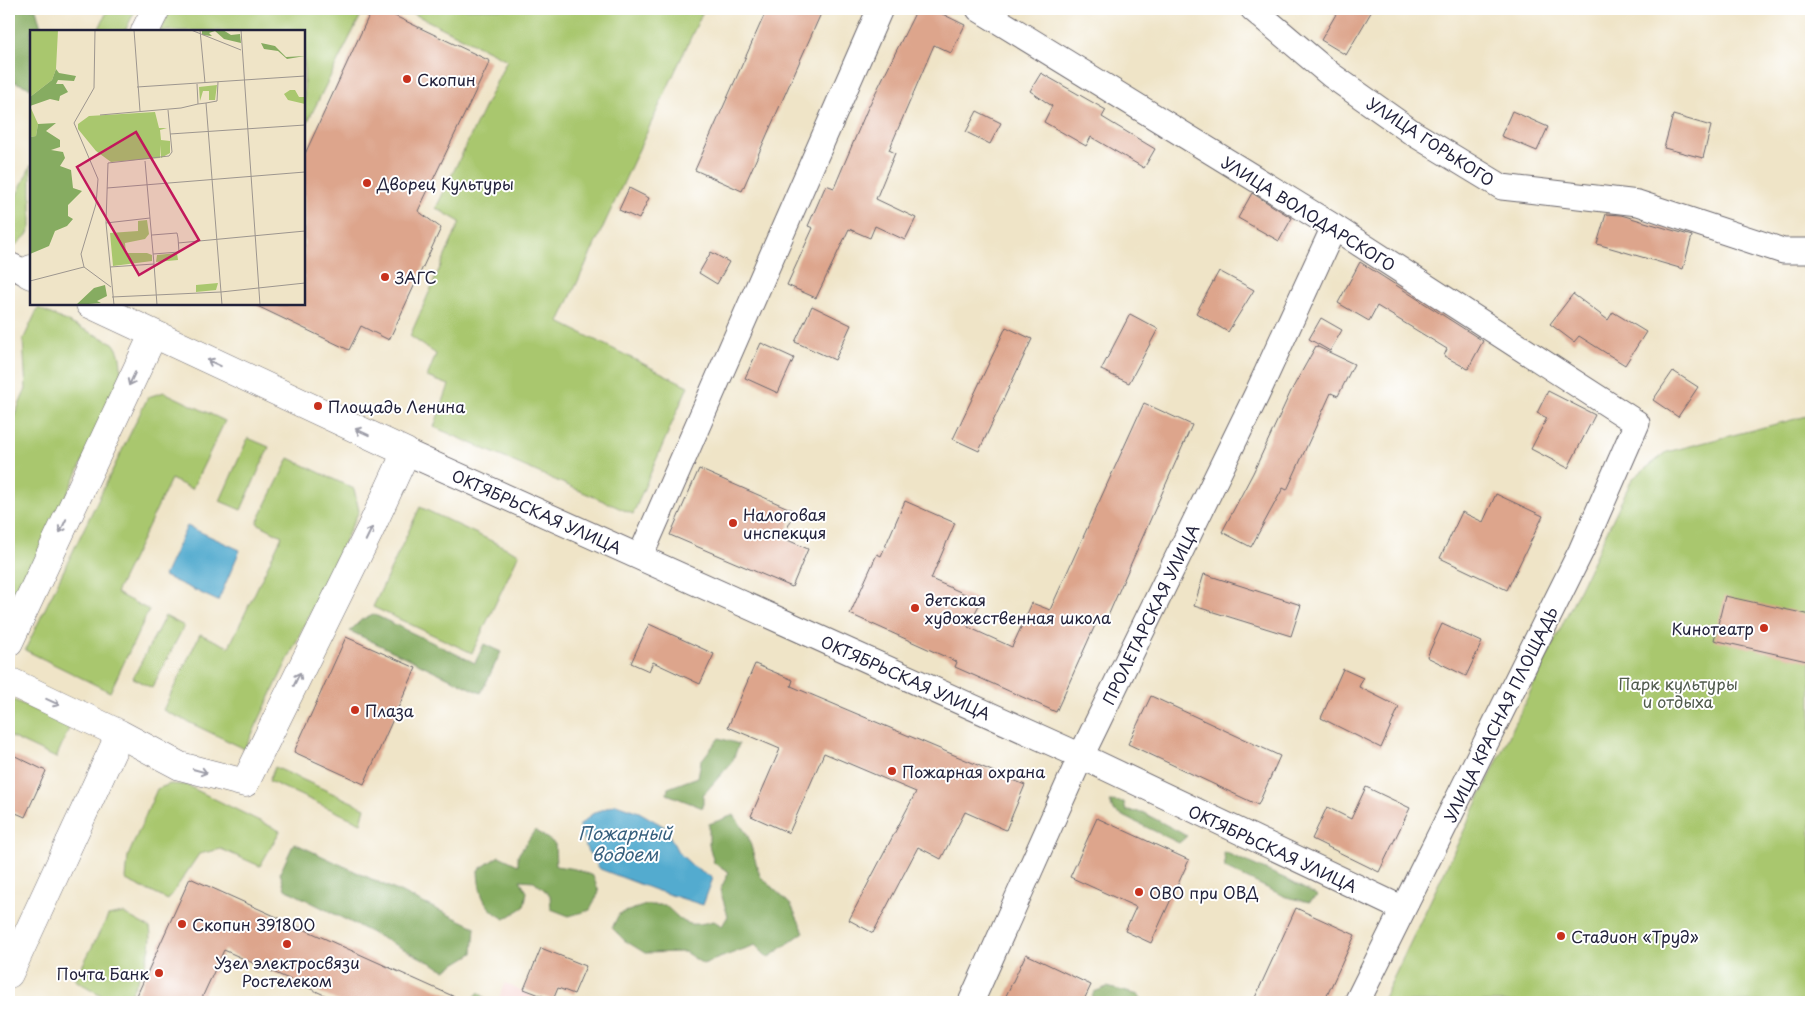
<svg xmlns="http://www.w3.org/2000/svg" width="1820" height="1011" font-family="'Playpen Sans',sans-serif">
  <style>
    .built { fill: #f7d0ce }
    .green { fill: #a9c76e; stroke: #667454 }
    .forest { fill: #86ac61; stroke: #54674e }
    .water { fill: #52abcf; stroke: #3a6685 }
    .building { fill: #dda58c }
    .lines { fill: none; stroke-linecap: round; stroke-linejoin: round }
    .street-casing { stroke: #6a666c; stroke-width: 27 }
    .secondary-casing { stroke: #6a666c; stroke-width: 29 }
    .street { stroke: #fff; stroke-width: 25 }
    .secondary { stroke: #fff; stroke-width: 28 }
    .oneway { stroke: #9c9ca7 }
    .poi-dot { fill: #c8321e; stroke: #fff; stroke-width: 2 }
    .labels { text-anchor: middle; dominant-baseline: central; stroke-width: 4; stroke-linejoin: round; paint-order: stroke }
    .poi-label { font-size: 16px; fill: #22223b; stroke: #fff; text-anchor: start }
    .street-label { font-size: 16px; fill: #22223b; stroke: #fff }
    .park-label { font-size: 16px; fill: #515c4d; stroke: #fff }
    .water-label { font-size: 18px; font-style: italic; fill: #38607e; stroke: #fff }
    .inset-road { fill: none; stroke: #9d968f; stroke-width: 1 }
    .view { fill: #c2185b; fill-opacity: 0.15; stroke: #c2185b; stroke-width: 2.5 }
    .inset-edge { fill: none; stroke: #22223b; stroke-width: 2.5 }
  </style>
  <rect width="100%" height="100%" fill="#fff"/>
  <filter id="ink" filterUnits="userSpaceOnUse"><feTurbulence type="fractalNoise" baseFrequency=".02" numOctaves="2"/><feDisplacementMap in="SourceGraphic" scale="10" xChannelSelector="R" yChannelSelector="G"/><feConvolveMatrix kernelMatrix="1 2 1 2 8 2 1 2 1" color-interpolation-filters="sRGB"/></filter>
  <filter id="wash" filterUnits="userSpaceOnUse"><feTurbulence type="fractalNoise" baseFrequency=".0096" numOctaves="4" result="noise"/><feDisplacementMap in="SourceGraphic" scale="20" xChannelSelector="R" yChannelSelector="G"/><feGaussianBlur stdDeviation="1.12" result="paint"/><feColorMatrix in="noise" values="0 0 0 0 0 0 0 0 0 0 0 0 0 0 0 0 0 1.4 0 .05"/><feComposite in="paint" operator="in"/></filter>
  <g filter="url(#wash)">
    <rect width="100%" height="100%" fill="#efe4c7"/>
    <!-- built -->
    <path class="built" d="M505,983L543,1002H497Z"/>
    <!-- green -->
    <path class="green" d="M108,9H136L125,31H98Z
      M171,9H364L304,129V31H160Z
      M404,9H704L559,322L688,386L633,514L434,427L449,385L427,377L436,354L410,336L460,222L436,208L507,60Z
      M31,165V227L27,235L16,245L9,242V211Z
      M38,308L113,343C122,353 121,367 121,380L9,618V428L26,389L23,340Z
      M164,392L225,421L192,489L171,479L116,593L149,610L110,692L25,650L148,397Z
      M1811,415V1002H1382L1632,479L1667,452Z
      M248,438L269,447L241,510L220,501Z
      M289,458L354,489L359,511L245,749L163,710L200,634L229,647L282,536L257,523Z
      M420,507L519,554L472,653L373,607Z
      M165,616L184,626L152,688L133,678Z
      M9,698L70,726L56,758L9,736Z
      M275,767L365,808L361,823L269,781Z
      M170,784L186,785L280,831L260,866L221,849L199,854L168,900L126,880L128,856L157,789Z
      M123,913L150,928C155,953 137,980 127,1002H113L75,980L108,916Z"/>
    <!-- forest -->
    <path class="forest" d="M9,9H36L42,31H31V88L9,80Z
      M373,614L475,663L484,644L501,652L481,693L350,631L361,620Z
      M719,738L739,744L732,762L703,795V808L667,794L668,788L698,777L701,761Z
      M1110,801L1124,802L1126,811L1142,812L1187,836L1179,843L1113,811Z
      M734,815L748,836L760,876L791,905L804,932L768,958L755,945L703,964L685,952L645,953L624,940L612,928L619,914L646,905H665C685,924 686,928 714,921L722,926L728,916L720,890L729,872L714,863L709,845V824Z
      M535,830L555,844L556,866L575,869L593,876L599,892L590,910L569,916L551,909L550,895L534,881L520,880L527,892L524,907L505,919C483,908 479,893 478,870L499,856L518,865V855Z
      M294,843L475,927L473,953L445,970L285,889L280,873Z
      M1224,852L1284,878L1318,896L1309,902L1286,897L1225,868Z
      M1107,987L1139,995L1143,1002H1090L1094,992Z
      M479,992L489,1002H470Z"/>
    <!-- water -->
    <path class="water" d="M187,526L240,550L218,601L164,576Z
      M616,804L639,812L665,827L678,852L693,866L713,878L703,905L655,890L600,869L587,850L579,826L592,814Z"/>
    <g id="blocks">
      <!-- building -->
      <path class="building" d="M372,9H380L490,61L418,211L441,228L389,340L361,326L349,350L253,304H304V156Z
        M767,9H823L742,191L695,170Z
        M917,9H932L965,25L951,53L934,45L889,150L895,153L876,199L916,218L905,240L875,226L870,238L849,229L816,298L787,285L813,228L808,226L826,185L834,188L867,110Z
        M1339,9H1373L1346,55L1321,40Z
        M1041,73L1106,110L1102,117L1155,149L1144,168L1091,137L1086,146L1044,122L1052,106L1030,91Z
        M977,111L1001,123L990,144L966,132Z
        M1512,111L1548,127L1537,151L1501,136Z
        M1673,115L1711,126L1703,158L1664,148Z
        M629,188L649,198L639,219L619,210Z
        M1252,193L1292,218L1279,241L1238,218Z
        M1606,214L1621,215L1692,236L1683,269L1597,244Z
        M711,252L729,262L717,284L699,273Z
        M1360,262L1483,341L1468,369L1444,356L1447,349L1377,306L1369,321L1338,303Z
        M1219,271L1254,290L1228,332L1196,313Z
        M1573,294L1608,320L1613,312L1646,332L1625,365L1579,336L1574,342L1550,324Z
        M812,306L851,325L835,360L795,342Z
        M1130,314L1158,329L1129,383L1101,370Z
        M1321,318L1342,330L1330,351L1309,339Z
        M1006,327L1032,339L979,451L953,439Z
        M761,343L794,358L778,393L745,378Z
        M1316,346L1354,364L1338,396L1331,393L1287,490L1283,488L1251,547L1222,532L1253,473L1291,391Z
        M1673,371L1698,387L1678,417L1653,400Z
        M1548,391L1595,415L1568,468L1531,449L1547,418L1537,413Z
        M1144,403L1192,425L1104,625L1097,621L1056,712L955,667L957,662L850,614L877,554L881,556L905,501L955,523L931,579L981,601L968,627L1012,647L1032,603L1050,610Z
        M699,469L795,511L783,538L808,549L792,587L670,535Z
        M1496,494L1543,516L1507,590L1440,558L1462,512L1483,522Z
        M1204,574L1301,605L1291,636L1194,606Z
        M1725,596L1811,615V662L1714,640Z
        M649,624L714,654L700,684L653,662L649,671L631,663Z
        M1442,624L1482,642L1466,676L1427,657Z
        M346,637L416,668L364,784L294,752Z
        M755,664L793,680L791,686L1025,785L1006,830L965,812L941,859L918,847L873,933L849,920L916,792L824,753L789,833L751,816L780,749L728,727Z
        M1343,669L1363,678L1359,687L1399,707L1381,748L1321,718Z
        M1151,696L1280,756L1258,805L1128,744Z
        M9,753L46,771L25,817L9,810Z
        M1366,787L1410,808L1379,872L1312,839L1327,807L1351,819Z
        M1097,818L1189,860L1151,943L1125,931L1136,907L1070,877Z
        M190,878L466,1002H340L224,950L200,1002H134Z
        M1296,908L1355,935L1324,1002H1253Z
        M541,948L586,966L574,994L558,988L553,1000L524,989Z
        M1026,954L1091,985L1083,1002H1003Z"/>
    </g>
  </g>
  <g filter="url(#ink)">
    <use href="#blocks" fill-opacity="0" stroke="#6a666c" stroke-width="1"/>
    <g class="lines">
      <!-- street casing -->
      <g class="street-casing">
        <path id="street" d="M979,9L1334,227L1637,423L1581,551L1357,1002
          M1253,9L1331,75L1413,133L1502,187L1638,203L1783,251H1811
          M9,265L29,274
          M406,452L1081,756L1403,909
          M640,557L880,9
          M971,1002L1081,756L1257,394L1334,227"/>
      </g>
      <!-- secondary casing -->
      <g class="secondary-casing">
        <path id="secondary" d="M145,31L156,9
          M31,269L29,274L31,275
          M9,642L153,335
          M9,681L120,734L180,766L245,783L370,530L406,452L90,304
          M9,974L120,734"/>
      </g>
      <!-- street -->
      <use href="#street" class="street"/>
      <!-- secondary -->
      <use href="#secondary" class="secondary"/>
    </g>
    <!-- one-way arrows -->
    <defs><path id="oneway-shaft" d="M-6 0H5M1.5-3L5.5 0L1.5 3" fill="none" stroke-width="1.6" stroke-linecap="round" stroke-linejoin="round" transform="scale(1.25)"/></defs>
    <g class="oneway">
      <use href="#oneway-shaft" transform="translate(214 363) rotate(-155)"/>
      <use href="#oneway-shaft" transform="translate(132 379) rotate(115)"/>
      <use href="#oneway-shaft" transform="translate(362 432) rotate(-155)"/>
      <use href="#oneway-shaft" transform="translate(63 526) rotate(115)"/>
      <use href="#oneway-shaft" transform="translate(369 534) rotate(-64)"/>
      <use href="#oneway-shaft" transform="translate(297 679) rotate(-64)"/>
      <use href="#oneway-shaft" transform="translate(53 702) rotate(25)"/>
      <use href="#oneway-shaft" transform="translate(200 771) rotate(15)"/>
    </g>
  </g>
  <!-- markers -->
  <g class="poi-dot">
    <circle cx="407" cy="79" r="5"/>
    <circle cx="367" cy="183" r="5"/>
    <circle cx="385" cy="277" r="5"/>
    <circle cx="318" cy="406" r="5"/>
    <circle cx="733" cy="523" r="5"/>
    <circle cx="915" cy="608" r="5"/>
    <circle cx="1764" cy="628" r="5"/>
    <circle cx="355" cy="710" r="5"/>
    <circle cx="892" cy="771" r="5"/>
    <circle cx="1139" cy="892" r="5"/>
    <circle cx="182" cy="924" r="5"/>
    <circle cx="1561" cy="936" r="5"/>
    <circle cx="287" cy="944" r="5"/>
    <circle cx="159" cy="973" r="5"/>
  </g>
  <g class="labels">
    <!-- poi labels -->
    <g class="poi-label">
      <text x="417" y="79">Скопин</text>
      <text x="377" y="183">Дворец Культуры</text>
      <text x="395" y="277">ЗАГС</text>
      <text x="328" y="406">Площадь Ленина</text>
      <text x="743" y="514">Налоговая<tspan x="743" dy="18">инспекция</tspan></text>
      <text x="925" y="599">детская<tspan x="925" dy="18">художественная школа</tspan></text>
      <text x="1754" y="628" text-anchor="end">Кинотеатр</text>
      <text x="365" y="710">Плаза</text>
      <text x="902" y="771">Пожарная охрана</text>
      <text x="1149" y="892">ОВО при ОВД</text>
      <text x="192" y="924">Скопин 391800</text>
      <text x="1571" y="936">Стадион «Труд»</text>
      <text x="287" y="962" text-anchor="middle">Узел электросвязи<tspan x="287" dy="18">Ростелеком</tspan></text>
      <text x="149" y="973" text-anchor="end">Почта Банк</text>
    </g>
    <!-- street labels -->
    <g class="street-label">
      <text transform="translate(1431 141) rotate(33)">УЛИЦА ГОРЬКОГО</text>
      <text transform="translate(1309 213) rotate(32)">УЛИЦА ВОЛОДАРСКОГО</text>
      <text transform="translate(537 511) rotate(24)">ОКТЯБРЬСКАЯ УЛИЦА</text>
      <text transform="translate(1150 614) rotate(-64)">ПРОЛЕТАРСКАЯ УЛИЦА</text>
      <text transform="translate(906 677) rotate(24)">ОКТЯБРЬСКАЯ УЛИЦА</text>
      <text transform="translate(1500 714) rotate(-64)">УЛИЦА КРАСНАЯ ПЛОЩАДЬ</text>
      <text transform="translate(1273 848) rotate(25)">ОКТЯБРЬСКАЯ УЛИЦА</text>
    </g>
    <!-- park labels -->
    <g class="park-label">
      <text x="1678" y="683">Парк культуры<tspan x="1678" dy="18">и отдыха</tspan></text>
    </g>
    <!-- water labels -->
    <g class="water-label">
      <text x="625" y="832">Пожарный<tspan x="625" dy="21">водоем</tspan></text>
    </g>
  </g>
  <!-- overview -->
  <g transform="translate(30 30)">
    <rect width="275" height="275" fill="#efe4c7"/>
    <path d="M0,0H28L26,39L22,50L0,67ZM187,55L185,70H179V61H173L170,71L169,57ZM260,60H265L269,67H275V74L258,70L254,64ZM0,76L8,94L6,106L0,107ZM125,82L129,98H137L130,100L131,110L140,111V123L131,128V115L130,128L81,132L66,121L48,99V94L59,86ZM117,190L119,204L115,209L95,213L96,223H117L122,225V231L83,236L80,203L108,201V191ZM147,223L148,230L126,232L127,225ZM188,253L186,260L166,262V255Z" fill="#a9c76e"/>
    <path d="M172,0H193L201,5L210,4L211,13L194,9L185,1L179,3L182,6L172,5ZM231,13L245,16L256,27L275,26L257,29L248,21L234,19ZM26,39L29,43L46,46L44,51L28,50L26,54H33L38,62L30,66L29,71L20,69L0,76V67L22,50ZM26,93L16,101L30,110V117L21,120L33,122L35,128L30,136L41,140L43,158L52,161L38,175V186L43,189L37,196L25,201L19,216L0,224V107L6,106L8,94ZM75,255L77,266L67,271L71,273L46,275L64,258Z" fill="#86ac61"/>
    <path class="inset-road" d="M104,0L110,81M161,0L211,20M170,0L175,53M211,0L230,275M167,54L168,74L176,73L187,71L188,52M107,57L275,46M176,73L192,275M70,85L151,78L168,74M140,104L275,95M77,158L275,142M76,193L120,188M122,205L147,203L148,208L149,222L123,224M148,213L275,201M124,234L127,275M54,237L51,224L66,174L68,149L44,93L64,58L65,0M54,237L81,257M80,237L124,234L115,131M0,251L54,237M82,267L191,262L275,253M84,275L76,193L78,133L139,126L142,122L138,80"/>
    <path class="view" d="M106,102L169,210L109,245L47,137Z"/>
    <rect width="275" height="275" class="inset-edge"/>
  </g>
  <!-- margin -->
  <rect width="1820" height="1011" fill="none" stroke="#fff" stroke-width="30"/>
</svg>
